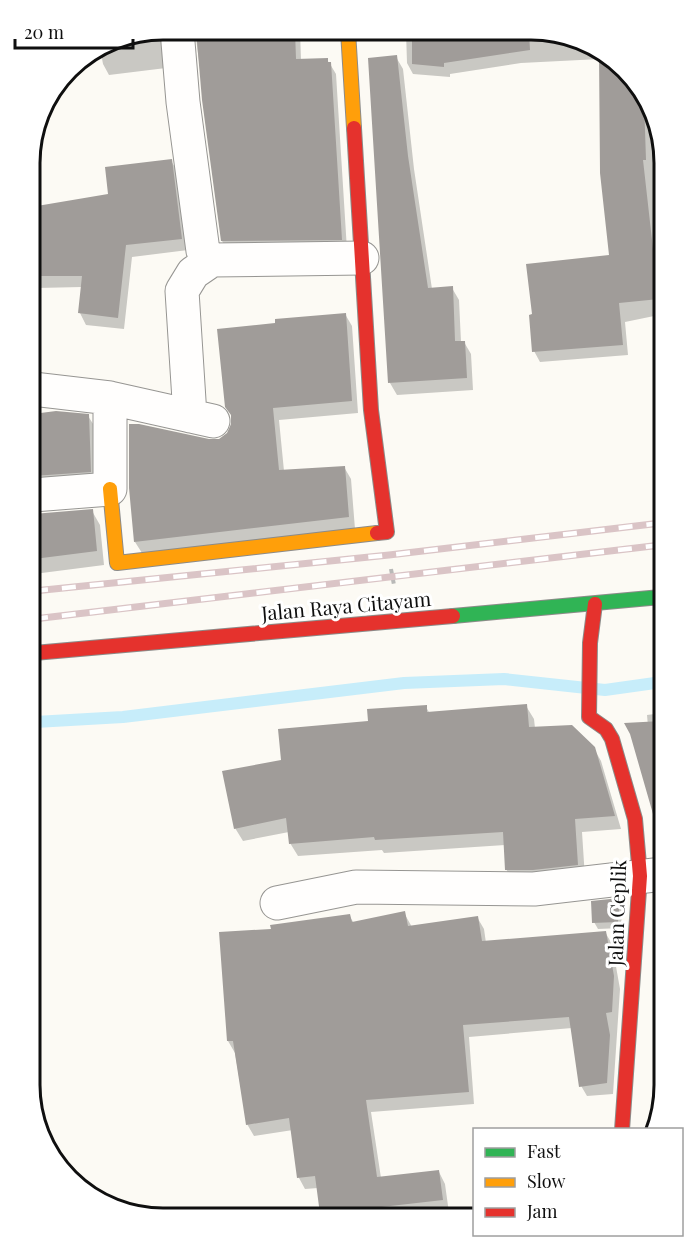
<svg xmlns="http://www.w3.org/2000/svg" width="695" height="1248" font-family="'Playfair Display',serif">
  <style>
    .shadow { fill: #0003 }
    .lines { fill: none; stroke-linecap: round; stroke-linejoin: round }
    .stream { stroke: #c7edfa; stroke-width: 12 }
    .building { fill: #a09c99 }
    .street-casing { stroke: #969592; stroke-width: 35 }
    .fast-casing { stroke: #8c8b89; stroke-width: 16 }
    .slow-casing { stroke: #8c8b89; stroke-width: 16 }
    .jam-casing { stroke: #8c8b89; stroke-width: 16 }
    .path { stroke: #b9b9b8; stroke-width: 4; stroke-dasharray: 6 3; stroke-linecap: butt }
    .street { stroke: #fffefd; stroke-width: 33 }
    .fast { stroke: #30b455; stroke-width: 14 }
    .slow { stroke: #ff9f0a; stroke-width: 14 }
    .jam { stroke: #e5322d; stroke-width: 14 }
    .rail-casing { stroke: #dac4c6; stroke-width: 7 }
    .rail { stroke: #fff; stroke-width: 4.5; stroke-dasharray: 14; stroke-linecap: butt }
    .labels { text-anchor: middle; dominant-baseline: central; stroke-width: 6; stroke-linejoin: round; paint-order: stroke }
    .street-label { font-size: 20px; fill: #0f0f0f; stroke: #fff }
    .rim { fill: none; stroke: #0f0f0f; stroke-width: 3 }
  </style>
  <rect width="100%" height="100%" fill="#fcfaf4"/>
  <!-- shadow -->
  <path class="shadow" d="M163,30L166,68L109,75L103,64L100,48L113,40Z
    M195,30L300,31L301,60H327L330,64L336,74L347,250L228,251L222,241Z
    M406,32H557L619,63L658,120L659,315L625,322L628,355L540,362L534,351L611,256L600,59L521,63L450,74V77L413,74L407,63Z
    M396,57L403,69L414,169L432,289L452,288L459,300L461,342H464L471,354L473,390L397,395L390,383Z
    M171,161L178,172L188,250L132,257L124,329L86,325L80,313L82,287L37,288L32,280L31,208L109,195Z
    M345,314L352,326L358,413L279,420L284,471L344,467L351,479L355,529L142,553L135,542L209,441L220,440L228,434Z
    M56,412L88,416L97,430L99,486L33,493V414Z
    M92,511L100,525L104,565L34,574L33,515Z
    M526,706L534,719L535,728L593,747L601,761L621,829L582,832L585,878L514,883L506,869L505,845L384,853L382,850L298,856L290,843L289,832L243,841L235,828L283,761L370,722L426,707L430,714Z
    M662,713L663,863L659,855L647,715Z
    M663,893L664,932H663L657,921L659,895Z
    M619,900L622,906L621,928L598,929L594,922Z
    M404,913L412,927L477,917L484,929L486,943L605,932L612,944L620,989L613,1094L587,1096L580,1084L572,1028L469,1037L474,1104L371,1112L381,1178L439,1172L445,1184L449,1213L322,1214L318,1188L305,1189L299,1178L293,1130L254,1136L247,1124L235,1053L228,1041L272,930L349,916L354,923Z"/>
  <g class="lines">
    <!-- stream -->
    <path class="stream" d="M35,722L123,717L404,683L504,679L605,690L662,682"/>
  </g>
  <!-- building -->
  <path class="building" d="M196,30L295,31L296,59L328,58V62H331L342,240L221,241L202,100Z
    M412,32H529L530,50L444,63V67L412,64Z
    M599,53L619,63L644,100L646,160H643L653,249L659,248V299L619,303L623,345L532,352L529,315L532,314L526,264L609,255L600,173Z
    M397,55L408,156L428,288L453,286L455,341H465L467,378L388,383L368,58Z
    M172,159L182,239L126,245L118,318L78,313L82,276H32L31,207L108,194L105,167Z
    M346,313L352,401L273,408L279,470L345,466L349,517L134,542L129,488V424H139L209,439H219L227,433L231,424V415L225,407L217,329L275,323V319Z
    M56,411L89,414L91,472L33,476V414Z
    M93,509L97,551L34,559L33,514Z
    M527,704L529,727L572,725L595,747L615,816L575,819L578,865L533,870H505L503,832L375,840L374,837L289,844L286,818L234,829L222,771L281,760L278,729L368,721L367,709L427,705V712Z
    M662,721L663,813L653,814L630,734L624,723Z
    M620,898L618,922L592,923L591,901Z
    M405,911L408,926L478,916L482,941L606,931L614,976L612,1012L606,1013L610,1035L607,1083L579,1087L569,1017L463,1025L469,1092L366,1100L377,1177L439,1170L443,1200L320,1214L315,1176L297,1178L289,1118L246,1125L233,1041H227L219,932L271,929L270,925L350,914L352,922Z"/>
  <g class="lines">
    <!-- street casing -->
    <g class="street-casing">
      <path id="street" d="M177,30L183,102L203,251L212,260L362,258
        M33,389L110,398L213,421
        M190,416L182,291L193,273L212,260
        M33,495L110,489V398
        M277,903L356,887L534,889L663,874"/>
    </g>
    <!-- fast casing -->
    <g class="fast-casing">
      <path id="fast" d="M453,616L661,597"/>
    </g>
    <!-- slow casing -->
    <g class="slow-casing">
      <path id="slow" d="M348,31L354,128
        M110,489L117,563L377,533"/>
    </g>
    <!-- jam casing -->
    <g class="jam-casing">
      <path id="jam" d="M354,128L371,410L387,532L377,533
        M595,604L590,643L589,717L606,729L612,739L635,819L640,876L622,1130
        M34,653L453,616"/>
    </g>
    <!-- path -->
    <path class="path" d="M391,569L394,585"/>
    <!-- street -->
    <use href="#street" class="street"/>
    <!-- fast -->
    <use href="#fast" class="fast"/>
    <!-- slow -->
    <use href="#slow" class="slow"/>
    <!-- jam -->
    <use href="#jam" class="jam"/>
    <!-- rail casing -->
    <g class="rail-casing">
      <path id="rail" d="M34,591L389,555L661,523
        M34,619L661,545"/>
    </g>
    <!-- rail -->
    <use href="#rail" class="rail"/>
  </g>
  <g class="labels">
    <!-- street labels -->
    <g class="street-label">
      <text transform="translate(346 605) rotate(-5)">Jalan Raya Citayam</text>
      <text transform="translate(616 913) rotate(-88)">Jalan Ceplik</text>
    </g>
  </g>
  <!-- crop -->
  <path d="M0 0H695V1248H0ZM163 40H531A123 123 0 0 1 654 163V1085A123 123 0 0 1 531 1208H163A123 123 0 0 1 40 1085V163A123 123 0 0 1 163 40Z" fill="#fff" fill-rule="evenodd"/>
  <path class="rim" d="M163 40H531A123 123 0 0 1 654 163V1085A123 123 0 0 1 531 1208H163A123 123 0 0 1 40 1085V163A123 123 0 0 1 163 40Z"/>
  <!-- legend -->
  <rect x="473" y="1128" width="210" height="108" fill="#ffffff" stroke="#9f9f9f" stroke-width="1.5"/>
  <rect x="485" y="1148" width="30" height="9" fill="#30b455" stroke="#9f9f9f" stroke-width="1.5"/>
  <text x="527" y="1158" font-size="18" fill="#0f0f0f">Fast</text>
  <rect x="485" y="1178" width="30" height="9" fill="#ff9f0a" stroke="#9f9f9f" stroke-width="1.5"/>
  <text x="527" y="1188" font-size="18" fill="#0f0f0f">Slow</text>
  <rect x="485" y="1208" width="30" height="9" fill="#e5322d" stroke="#9f9f9f" stroke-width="1.5"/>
  <text x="527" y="1218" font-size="18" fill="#0f0f0f">Jam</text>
  <!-- scale -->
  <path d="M15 39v9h118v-9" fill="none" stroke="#0f0f0f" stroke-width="3"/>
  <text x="24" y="39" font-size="18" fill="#0f0f0f" stroke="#ffffff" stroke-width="4.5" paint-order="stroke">20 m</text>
</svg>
